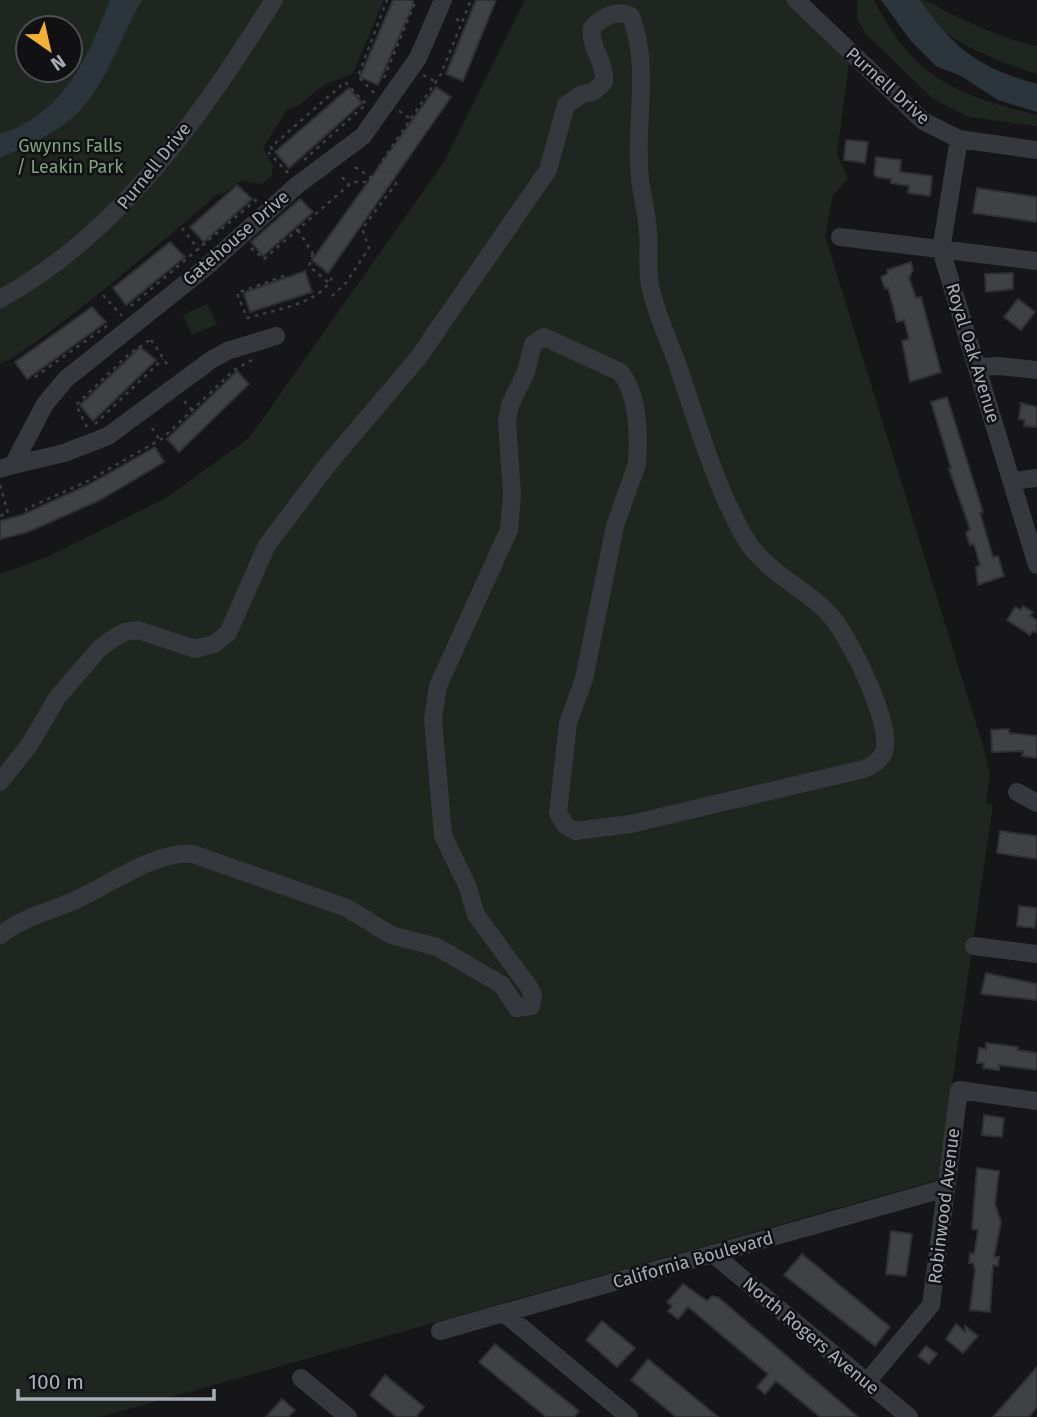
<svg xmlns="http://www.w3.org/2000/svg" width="1037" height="1417" font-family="'Fira Sans',sans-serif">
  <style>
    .green { fill: #1e261f; fill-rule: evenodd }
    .water { fill: #2c353c }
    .building { fill: #404145; stroke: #303034; stroke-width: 2 }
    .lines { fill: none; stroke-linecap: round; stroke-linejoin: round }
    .path { stroke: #3d3f44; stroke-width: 2.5; stroke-dasharray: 3.5 5; stroke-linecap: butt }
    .minor { stroke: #37383d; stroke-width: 18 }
    .labels { text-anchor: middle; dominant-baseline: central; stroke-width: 5; stroke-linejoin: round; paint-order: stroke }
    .street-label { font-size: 18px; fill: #a8adb8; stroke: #111113 }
    .park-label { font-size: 18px; fill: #7fa381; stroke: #111113 }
  </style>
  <rect width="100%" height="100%" fill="#161618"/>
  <!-- green -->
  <path class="green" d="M0,0H269L166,147L123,200L0,294ZM28,28H70V70H28Z
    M283,0H384L353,73L321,87L299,105L287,110L263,148L273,166L272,175L262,184L241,181L223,194H218C190,218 22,362 0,363V307L82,252L123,216L151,185Z
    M525,0H787L849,63L837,154L848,178L833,195L825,236L983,746L990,776L986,804L993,805L938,1180L101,1417H0V574L47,557L166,498L249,438L444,162Z
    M857,0H874C914,79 957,95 1037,115V126L969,117L933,99L865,33L857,18Z
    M913,0C936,0 935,7 953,15C981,27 1008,41 1037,46V74C992,59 941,41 913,0Z
    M207,304L217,324L192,335L183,315Z"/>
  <!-- water -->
  <path class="water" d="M110,0H142C117,42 103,100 59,128C41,140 20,149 0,158V134C64,114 88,58 110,0Z
    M881,0H920C954,49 979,68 1037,84V112L998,100L961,76L936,66L911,41Z"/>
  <!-- building -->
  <path class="building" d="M393,0H413V5L378,85L360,77Z
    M476,0H496L463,81L446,74Z
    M436,87L451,97L328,273L312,260Z
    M349,88L362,103L289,168L275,152Z
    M846,140L868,142L865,163L844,160Z
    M876,157L901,160L900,172L932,176L930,196L908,193L909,186L891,183V179L877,177L874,174Z
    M237,185L252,199L204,242L190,227Z
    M977,188L1037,197V222L973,213Z
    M300,199L313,212L263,256L251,242Z
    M170,242L185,257L126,305L113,288Z
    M911,262L913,270L909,278L916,298L921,297L941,372L910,382L902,341L909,339L904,320L897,322L888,288L885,289L881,277L888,273L887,270Z
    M305,271L312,292L250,312L244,294L246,292Z
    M1013,273V289L986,292L985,274Z
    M1018,299L1035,312L1021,330L1004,317Z
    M92,307L106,322L27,379L15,362Z
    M140,347L156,360L93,421L80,405Z
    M237,371L249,384L179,452L167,439Z
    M947,397L983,512L980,513L993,557L998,556L1004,576L978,585L976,567L980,565L974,544L970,545L966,533L970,529L949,469L951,468L931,402Z
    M1021,403L1037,407V427L1024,426L1025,420L1019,419Z
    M155,447L164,462L100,500L28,532L0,539V521L22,515L90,484Z
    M1023,606L1033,612L1030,616L1037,620V633L1033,631L1030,635L1007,620L1015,607L1021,610Z
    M1009,729V733L1037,736V758L1022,756L1023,751L992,752L991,730Z
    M1000,831L1037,836V859L997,853Z
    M1019,906L1037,908L1035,928L1017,926Z
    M986,973L1037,984V1000L981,994Z
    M986,1043L1018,1047V1050L1037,1053V1070L999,1065V1070L983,1068L984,1063H977L979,1048L986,1049Z
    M984,1115L1004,1118L1002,1137L982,1135Z
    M977,1168L999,1171L995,1204L1001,1222L994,1257H999L998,1266L993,1265L990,1312L970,1310L975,1270L973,1263H969L970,1253L974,1254L978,1230L972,1229Z
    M891,1231L912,1234L906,1276L886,1274Z
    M802,1254L890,1327L875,1346L784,1275Z
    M683,1284L707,1301L712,1296L719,1298L858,1417H820L776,1381L765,1394L757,1387L768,1374L688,1307L678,1319L668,1311L672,1306L667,1302Z
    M602,1321L635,1348L617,1367L586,1340Z
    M956,1324L965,1332V1326L978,1336L963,1353L946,1339Z
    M495,1344L579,1411L574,1417H546L479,1362Z
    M926,1346L937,1354L929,1364L918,1356Z
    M648,1359L694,1397L718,1417H676L631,1380Z
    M1037,1367V1407L1029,1417H993Z
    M385,1375L424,1407L416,1417H397L370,1395Z
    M282,1399L295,1410L288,1417H266Z"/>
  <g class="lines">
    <!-- path -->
    <path class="path" d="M456,19L463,22
      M423,75L436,82
      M384,78L416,0
      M374,93L358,76L387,0
      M399,111L411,119
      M304,160L364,106
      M355,167L390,190
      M288,173L269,153L273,152L271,147L345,82L368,106
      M342,177L349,185
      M182,228L199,250
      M298,230L313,254
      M251,248L264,259L349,185L353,182H369
      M313,254L309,266L328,282
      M284,276L237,293L247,318C273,310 323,304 333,275
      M103,295L122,316
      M332,296L346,283L369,248L362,229L397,182L379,166L441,74L471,0
      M131,306L257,199
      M151,340L169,367
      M35,377L108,325
      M184,401L192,410
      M95,424L163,359
      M87,427L76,405L129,354L153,338
      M152,428L160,440
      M0,485L8,513L0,516
      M27,511L26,509L88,481L163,438L234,370L252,360"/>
    <!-- minor -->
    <path class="minor" d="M796,0L923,121L959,139L1037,150
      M959,139L941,250L1037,565
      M840,237L1037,261
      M0,299C122,232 201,115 274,0
      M977,367L999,366L1037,370
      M13,465L64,453L108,436L211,360L227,351L276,336
      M0,469L13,465L45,404L66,379L206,267L296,186L363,136L418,58L443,0
      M1012,481L1037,478
      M0,782L30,744L57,698L99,649L112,639L125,632L138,630L195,649L214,644L228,633L267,545L329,463L418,358L548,170L566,105L582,94L593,92L604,82C606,62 589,47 592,28C602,17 617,9 631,16C651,69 634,124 640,179C642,196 647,214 648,231C650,251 646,271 651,290C658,319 672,346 681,375C699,428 716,488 745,538C766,574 812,591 834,620C852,643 893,725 884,752C880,761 873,765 864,769L631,824L575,831L566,826L558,813L568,723L584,679L615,526L637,464C639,434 639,395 620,372L544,337L533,344L526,372L510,405L507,421L512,494L509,530L438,686L433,719L443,836L467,885L476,915L529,987L533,995L531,1006L517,1008L502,985L437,947L391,935L347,908L193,854C152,851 105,888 69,903C45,912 21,919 0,935
      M1017,792L1037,803
      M974,946L1037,954
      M713,1254L909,1417
      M504,1313L629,1417
      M440,1331L946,1188
      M301,1378L348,1417
      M867,1382L931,1305L959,1090L1037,1101"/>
  </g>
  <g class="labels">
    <!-- street labels -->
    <g class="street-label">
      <text transform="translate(888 86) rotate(42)">Purnell Drive</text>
      <text transform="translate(154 166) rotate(-51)">Purnell Drive</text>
      <text transform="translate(236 238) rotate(-41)">Gatehouse Drive</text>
      <text transform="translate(973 353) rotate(73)">Royal Oak Avenue</text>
      <text transform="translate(944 1206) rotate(-83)">Robinwood Avenue</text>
      <text transform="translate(693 1260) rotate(-16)">California Boulevard</text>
      <text transform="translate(811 1336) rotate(40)">North Rogers Avenue</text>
    </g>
    <!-- park labels -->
    <g class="park-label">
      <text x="70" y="146">Gwynns Falls<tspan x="70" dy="21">/ Leakin Park</tspan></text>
    </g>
  </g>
  <!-- north arrow -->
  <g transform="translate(49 49) rotate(146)"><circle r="33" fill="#111113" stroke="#4d4f55" stroke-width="2"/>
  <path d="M0-5L12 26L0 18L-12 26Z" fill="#f2b134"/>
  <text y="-10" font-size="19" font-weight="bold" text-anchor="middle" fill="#a8adb8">N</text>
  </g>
  <!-- scale -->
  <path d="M18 1389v10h196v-10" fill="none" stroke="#a8adb8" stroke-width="3.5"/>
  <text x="28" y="1389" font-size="21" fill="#a8adb8" stroke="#111113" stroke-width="5" paint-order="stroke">100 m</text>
</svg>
